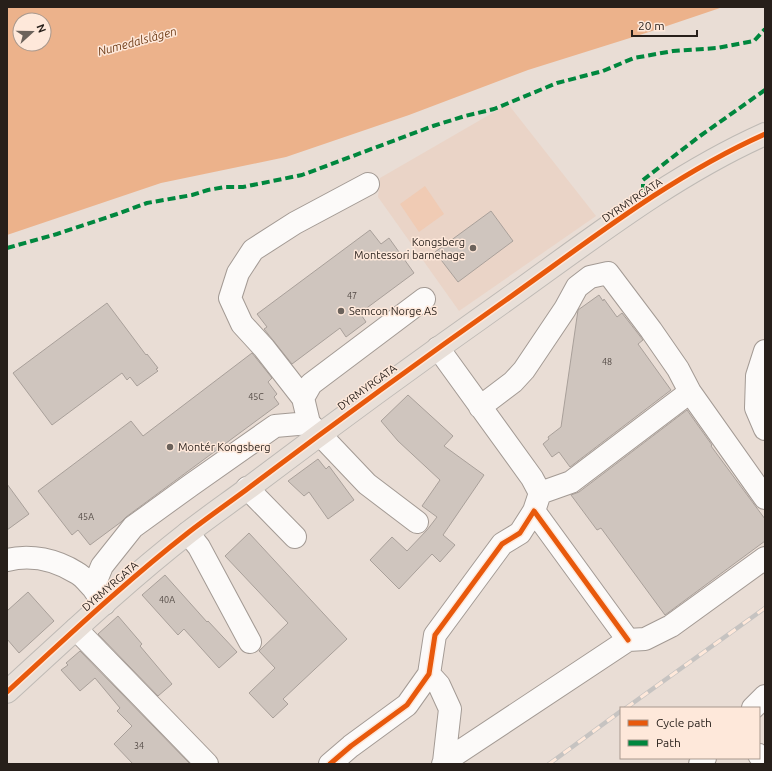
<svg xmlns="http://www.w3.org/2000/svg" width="772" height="771" font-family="Ubuntu,sans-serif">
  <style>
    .built { fill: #ead4c7 }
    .green { fill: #f0cbb4 }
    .water { fill: #ecb28b; fill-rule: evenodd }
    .building { fill: #cfc5be; stroke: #a9a09a }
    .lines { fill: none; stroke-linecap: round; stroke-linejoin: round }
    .minor-casing { stroke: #a39a94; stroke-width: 24 }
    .major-casing { stroke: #bfbab5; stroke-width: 24 }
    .minor { stroke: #fcfaf9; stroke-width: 22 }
    .major { stroke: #e8dfd8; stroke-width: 22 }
    .rail-casing { stroke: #c6c3c1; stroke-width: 4.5 }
    .rail { stroke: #fee8da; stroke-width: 3; stroke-dasharray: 9; stroke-linecap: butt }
    .quiet { stroke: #00873e; stroke-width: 4; stroke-dasharray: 8 4; stroke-linecap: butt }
    .cycleway-casing { stroke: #fee8da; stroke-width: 8 }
    .cycleway { stroke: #e8590c; stroke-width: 5 }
    .poi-dot { fill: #6b625b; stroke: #fee8da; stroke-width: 1.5 }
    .labels { text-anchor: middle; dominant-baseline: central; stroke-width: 3; stroke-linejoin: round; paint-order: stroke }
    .number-label { font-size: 9px; fill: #514843 }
    .street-label { font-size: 11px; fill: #271f1a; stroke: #fee8da }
    .poi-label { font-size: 11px; fill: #271f1a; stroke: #fee8da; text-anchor: start }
    .water-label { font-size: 12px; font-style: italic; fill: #723f1a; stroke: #fee8da }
  </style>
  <rect width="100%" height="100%" fill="#e9ddd5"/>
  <!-- built -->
  <path class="built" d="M508,104L596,216L459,311L378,197L380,178Z"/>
  <!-- green -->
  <path class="green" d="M425,186L444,214L419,232L400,204Z"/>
  <!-- water -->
  <path class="water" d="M7,7H723L649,32L528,70L409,115L286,157L161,183L7,235ZM20,20H44V44H20Z"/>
  <!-- building -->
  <path class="building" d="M491,211L513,241L458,282L435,252Z
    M370,230L381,244L389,238L414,273L360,313L366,322L346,337L340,328L292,364L264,329L267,327L257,314Z
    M599,295L603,301L604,299L617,317L622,313L643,340L638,344L671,390L570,467L559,452L552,457L543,444L549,439L548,437L561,427L578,310Z
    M107,303L146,355L147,354L158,368L156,369L158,371L137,386L130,377L127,380L122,373L52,425L13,373Z
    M252,353L272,378L268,382L277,394L274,397L279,404L126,517L121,522L90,545L78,530L72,535L38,491L131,421L143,436Z
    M408,395L453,436L444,446L484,475L443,535L455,545L440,562L432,554L399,589L370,560L392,537L407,551L427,530L437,517L422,506L440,480L398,441L381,421Z
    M687,410L712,445L711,446L765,519V541L665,615L601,528L597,530L571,495L579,492Z
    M318,459L326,469L329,466L354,500L328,519L309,492L304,496L288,481Z
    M7,484L29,514L7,530Z
    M249,533L347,639L283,699L288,704L273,718L249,693L275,668L259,651L288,623L225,556Z
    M165,575L207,622L208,621L237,652L219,668L184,629L178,635L142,595Z
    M28,592L54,621L19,653L7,639V611Z
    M118,616L142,644L140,646L172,684L158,696L98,634Z
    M80,651L190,764H133L114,744L132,726L117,711L120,708L95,678L80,691L61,670L68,665L66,663Z"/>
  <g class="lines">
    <!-- minor casing -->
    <g class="minor-casing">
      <path id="minor" d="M368,184L295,223L253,250L238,273L230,298L242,324L264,348L303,398L309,423L367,484L417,522
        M438,348L532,478L540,493L534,511
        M765,351L757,376L756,408L765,429
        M303,398L311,384L424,299
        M480,407L513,382L524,370L565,309L577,287L590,277L608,273L651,330L678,369L690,392L765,498
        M247,488L295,537
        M540,493L571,482L690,392
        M188,533L199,547L250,642
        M7,560C31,554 56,560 77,573C83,576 88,583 93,588
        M104,604L93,588L102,566L133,527L191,485L275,426L309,423
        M76,629L207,764
        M429,674L439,685L450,709L444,762
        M753,708L765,696
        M759,755L765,762
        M330,764L351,746L407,705L429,674L435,635L502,544L520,533L534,511L628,640
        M443,764L444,762L628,640L645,639L671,626L765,558
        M700,764L705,758"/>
    </g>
    <!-- major casing -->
    <g class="major-casing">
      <path id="major" d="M7,692C66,638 125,582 189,532C207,518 227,504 246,490C332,425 418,362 506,300C589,241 671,176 765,134"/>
    </g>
    <!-- minor -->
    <use href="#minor" class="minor"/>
    <!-- major -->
    <use href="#major" class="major"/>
    <!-- rail casing -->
    <g class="rail-casing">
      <path id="rail" d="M626,708L765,608
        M549,764L621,711"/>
    </g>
    <!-- rail -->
    <use href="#rail" class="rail"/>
    <!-- quiet -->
    <path class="quiet" d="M643,204V180L700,136L765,90
      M7,248L57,234L117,214L147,203L192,195L208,190L225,187H243L302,175L433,126L465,116L494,109L557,83L603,71L634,58L673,51L717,48L754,41L765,29"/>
    <!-- cycleway casing -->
    <g class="cycleway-casing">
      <path id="cycleway" d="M7,692C66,638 125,582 189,532C207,518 227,504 246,490C332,425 418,362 506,300C589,241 671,176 765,134
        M330,764L351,746L407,705L429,674L435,635L502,544L520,533L534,511L628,640"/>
    </g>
    <!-- cycleway -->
    <use href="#cycleway" class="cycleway"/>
  </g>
  <!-- markers -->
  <g class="poi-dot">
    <circle cx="473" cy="248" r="4"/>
    <circle cx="341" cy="311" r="4"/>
    <circle cx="170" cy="447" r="4"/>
  </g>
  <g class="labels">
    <!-- number labels -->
    <g class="number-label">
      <text x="352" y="296">47</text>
      <text x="607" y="362">48</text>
      <text x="256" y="397">45C</text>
      <text x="86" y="517">45A</text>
      <text x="167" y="600">40A</text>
      <text x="139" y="746">34</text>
    </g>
    <!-- street labels -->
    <g class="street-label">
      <text transform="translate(632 200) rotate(-34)">DYRMYRGATA</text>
      <text transform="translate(367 387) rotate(-36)">DYRMYRGATA</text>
      <text transform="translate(110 586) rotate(-41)">DYRMYRGATA</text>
    </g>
    <!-- poi labels -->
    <g class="poi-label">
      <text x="465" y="242" text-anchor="end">Kongsberg<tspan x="465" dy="13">Montessori barnehage</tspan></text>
      <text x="349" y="311">Semcon Norge AS</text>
      <text x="178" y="447">Montér Kongsberg</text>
    </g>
    <!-- water labels -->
    <g class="water-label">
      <text transform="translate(137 41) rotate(-15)">Numedalslågen</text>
    </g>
  </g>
  <!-- border -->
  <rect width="772" height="771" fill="none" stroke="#271f1a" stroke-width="16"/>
  <!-- legend -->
  <rect x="620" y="707" width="140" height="52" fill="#fee8da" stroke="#a8988d"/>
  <rect x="628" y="720" width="20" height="6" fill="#e8590c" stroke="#a8988d"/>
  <text x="656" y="727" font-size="12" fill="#271f1a">Cycle path</text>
  <rect x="628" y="740" width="20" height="6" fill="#00873e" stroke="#a8988d"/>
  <text x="656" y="747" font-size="12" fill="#271f1a">Path</text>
  <!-- north arrow -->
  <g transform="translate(32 32) rotate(69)"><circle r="19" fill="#fee8da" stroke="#a8988d"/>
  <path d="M0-3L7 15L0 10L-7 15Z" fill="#6b625b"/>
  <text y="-6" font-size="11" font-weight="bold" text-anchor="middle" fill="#271f1a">N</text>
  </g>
  <!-- scale -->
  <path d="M632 30v6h65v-6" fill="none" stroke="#271f1a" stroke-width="2"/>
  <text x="638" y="30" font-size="12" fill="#271f1a" stroke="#fee8da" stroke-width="3" paint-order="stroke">20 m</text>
</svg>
